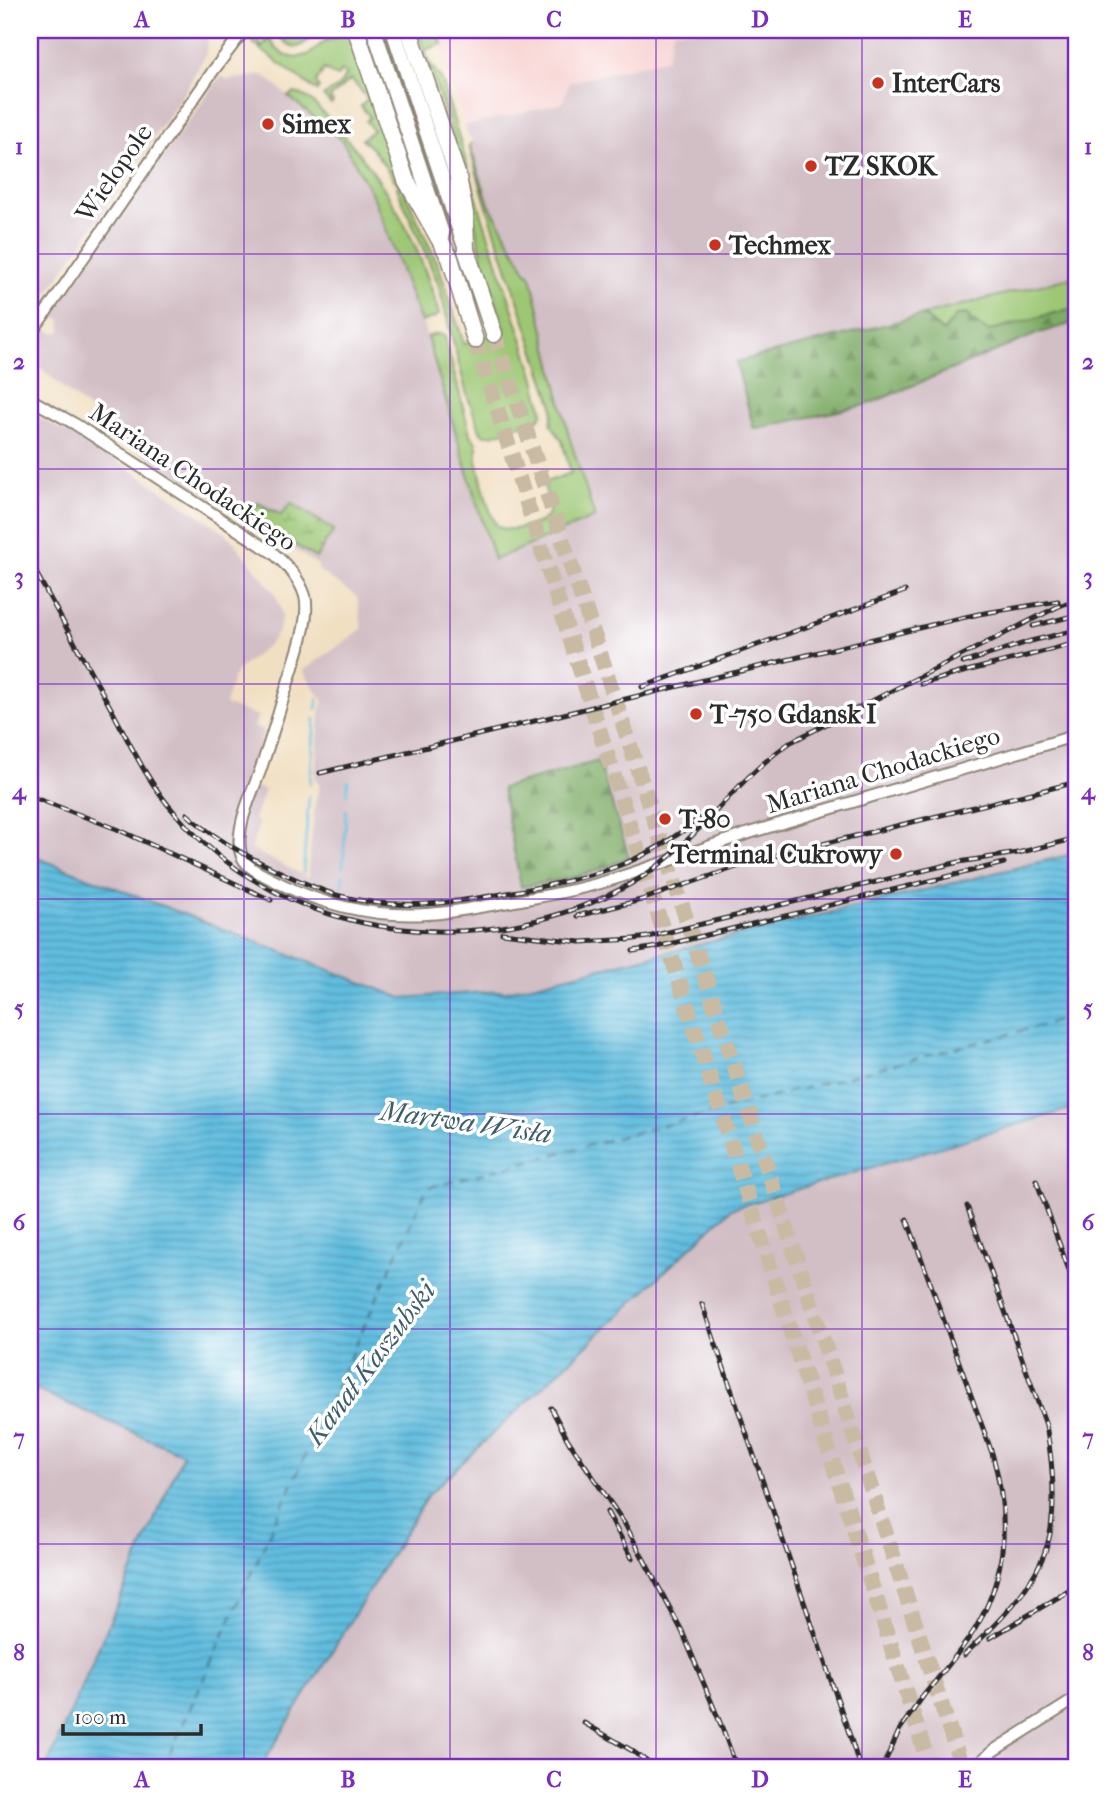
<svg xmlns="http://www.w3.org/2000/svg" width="1107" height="1798" font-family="'IM FELL French Canon',serif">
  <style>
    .built { fill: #f7d0cf }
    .industrial { fill: #d2bec5 }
    .green { fill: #9dc774; stroke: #647950; stroke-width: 2 }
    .forest { fill: url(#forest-firs); stroke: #546c48; stroke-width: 2 }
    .wetland { fill: url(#wetland-marsh); stroke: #647950; stroke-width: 2 }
    .water { fill: url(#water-rules); stroke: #467485; stroke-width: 2 }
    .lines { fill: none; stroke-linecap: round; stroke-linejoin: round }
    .stream { stroke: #61bddf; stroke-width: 2.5 }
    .ferry { stroke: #3e5e6a; stroke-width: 2; stroke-dasharray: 9 7; stroke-linecap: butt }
    .highway-tunnel { stroke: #c9bba3; stroke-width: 16; stroke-dasharray: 16 8; stroke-linecap: butt }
    .minor-casing { stroke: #8e8576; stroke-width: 14 }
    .major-casing { stroke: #8e8576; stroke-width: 18 }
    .highway-casing { stroke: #8e8576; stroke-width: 19 }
    .minor { stroke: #fff; stroke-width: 10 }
    .major { stroke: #fff; stroke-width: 14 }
    .highway { stroke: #fff; stroke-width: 16 }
    .rail-casing { stroke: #2b2b2b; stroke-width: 5 }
    .rail { stroke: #fff; stroke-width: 2.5; stroke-dasharray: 8; stroke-linecap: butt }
    .grid { fill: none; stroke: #7b2cbf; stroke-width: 2; stroke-opacity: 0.55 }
    .poi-dot { fill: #c8321e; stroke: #fff; stroke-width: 2.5 }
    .labels { text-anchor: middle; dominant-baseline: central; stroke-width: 7; stroke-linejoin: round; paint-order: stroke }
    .poi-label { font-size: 26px; font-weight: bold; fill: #2b2b2b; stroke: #fff; text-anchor: start }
    .street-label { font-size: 26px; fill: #2b2b2b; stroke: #fff }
    .water-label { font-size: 28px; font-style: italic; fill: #3e5e6a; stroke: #fff }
    .neatline { fill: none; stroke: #7b2cbf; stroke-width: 2.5 }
    .grid-label { font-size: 23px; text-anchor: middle; font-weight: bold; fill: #7b2cbf }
  </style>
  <defs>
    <pattern id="forest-firs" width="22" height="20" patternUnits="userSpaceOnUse" patternTransform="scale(1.75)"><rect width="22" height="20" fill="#7eac66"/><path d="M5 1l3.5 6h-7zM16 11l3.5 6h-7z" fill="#678c54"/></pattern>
    <pattern id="wetland-marsh" width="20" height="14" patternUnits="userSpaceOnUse" patternTransform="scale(1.75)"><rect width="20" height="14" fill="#9dc774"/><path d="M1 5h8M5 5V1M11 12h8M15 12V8" fill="none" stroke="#80a25f"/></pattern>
    <pattern id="water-rules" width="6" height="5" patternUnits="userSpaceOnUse" patternTransform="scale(1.75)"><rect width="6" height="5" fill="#61bddf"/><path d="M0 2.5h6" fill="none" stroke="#509ab5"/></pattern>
  </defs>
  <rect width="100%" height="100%" fill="#fff"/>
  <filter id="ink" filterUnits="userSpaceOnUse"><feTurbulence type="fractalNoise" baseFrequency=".0143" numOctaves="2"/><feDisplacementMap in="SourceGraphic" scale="14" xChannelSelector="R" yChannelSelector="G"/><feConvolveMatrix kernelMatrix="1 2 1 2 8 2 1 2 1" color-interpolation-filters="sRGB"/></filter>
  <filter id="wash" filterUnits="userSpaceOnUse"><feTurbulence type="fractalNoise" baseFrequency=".00686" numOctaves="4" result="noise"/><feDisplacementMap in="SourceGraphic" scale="28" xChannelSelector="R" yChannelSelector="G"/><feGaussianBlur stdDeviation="1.57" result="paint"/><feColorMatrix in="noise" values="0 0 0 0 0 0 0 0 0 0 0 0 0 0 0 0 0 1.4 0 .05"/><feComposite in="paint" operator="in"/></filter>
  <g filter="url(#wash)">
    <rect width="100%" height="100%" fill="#f1dfc1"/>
    <!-- built -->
    <path class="built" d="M438,30H674L666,59L570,82L563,102L465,126Z"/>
    <!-- industrial -->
    <path class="industrial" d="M30,30H208L206,54L181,98L30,319Z
      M674,30H1077V276L736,363L754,428L1028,338L1039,333L1077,322V853L502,993L402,998L30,855V413L60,429L76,434L226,533L275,593L280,606L282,616L279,630L270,643L238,670L233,678L225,705L258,716L254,727L264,730L248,784L264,790L254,820L259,823L251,849L309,878L308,866L316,798L320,786L316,780L315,777L321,707L324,702L303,671L362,629L357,597L319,571L318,565L114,436L99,418L30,359V349L44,328L53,333L61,331V318L55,319L52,316L109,233L221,76L228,80L263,75L342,140L357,164L374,198L425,330L476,495L494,561L597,517L570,435L531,277L526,271L489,204L470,146L472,143V139L468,136L465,126L562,103L570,82L666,59Z
      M1077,1107V1768H260L428,1495L731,1209Z
      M30,1387L183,1454L46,1768H30Z"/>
    <!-- green -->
    <path class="green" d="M259,30L265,33L276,48L284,55L296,58L310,54L325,41L348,33L352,39L401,184L439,267L464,344L505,330L481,253L465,173L417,30H438L442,44L425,50L430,64L442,80L481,212L534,375L543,412L539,419L492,435H485L481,432L467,395L438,283L397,188L399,186L374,151L362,139L373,130L366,121L370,117L361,106L368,99L351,79L330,98L333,102L331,104L323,96L338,87L347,74L341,71L337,77L324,69L316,83L319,88L317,91L260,49L267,42L261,38L258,42L261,45L259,48L252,42V39Z
      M277,30H323C302,40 296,64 277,30Z
      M293,93C307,93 318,108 327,117C381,172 419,240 439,314L436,317L421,322L374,198L342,140L288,96Z
      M472,142L470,146L489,204L526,271L531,276L569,436L595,517L494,560L427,337L436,334L444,335L445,337L470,434C472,437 475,440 476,443C478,448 476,454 477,459C479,471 490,520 498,526C507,534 542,525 548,515C552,506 546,492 543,483L571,473L562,441L551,424L553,413V406L486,204L469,146Z
      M1077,276V307L988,331L971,320L967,314L957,315L943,332L923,315Z"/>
    <!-- forest -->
    <path class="forest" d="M1077,307V322L1039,333L866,405L754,429L736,362L923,315L943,332L957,315L967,314L971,320L988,331Z
      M598,761L629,856C597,876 557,880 521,887L502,788Z"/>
    <!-- wetland -->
    <path class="wetland" d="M258,503L281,515L291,503L334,530L316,558L249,516Z"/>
    <!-- water -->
    <path class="water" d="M1077,853V1107L731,1209L428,1495L260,1768H46L183,1454L30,1387V855L402,998L502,991L503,992Z"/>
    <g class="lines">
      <!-- stream -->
      <path class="stream" d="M316,709L318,699
        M310,784L315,719
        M347,794L348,781
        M343,868L346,810
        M303,873L309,796
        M342,887L343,875"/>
      <!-- ferry -->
      <path class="ferry" d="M163,1768L427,1188L1077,1016"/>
    </g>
  </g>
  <g filter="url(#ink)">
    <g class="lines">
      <!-- highway-tunnel -->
      <path class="highway-tunnel" d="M494,334L598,647L962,1768
        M475,340L930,1768"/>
      <!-- minor casing -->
      <g class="minor-casing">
        <path id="minor" d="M30,335L213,71L238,38L246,30
          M30,399L75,424L273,553C287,565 300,579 305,596C310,617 299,647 293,667C282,701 272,737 260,771C254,788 246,804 242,822C233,863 247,867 281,884C326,906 377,917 427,914C449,913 471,908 492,905C526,899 560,894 593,885C649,870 703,847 759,830C865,799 971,767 1077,735
          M973,1768L993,1751L1077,1698"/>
      </g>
      <!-- major casing -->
      <g class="major-casing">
        <path id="major" d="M374,30L442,234
          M393,30L463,241"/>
      </g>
      <!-- highway casing -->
      <g class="highway-casing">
        <path id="highway" d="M356,30L406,180L450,258L475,340
          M409,30L458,177L465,214L466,250L494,334"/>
      </g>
      <!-- minor -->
      <use href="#minor" class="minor"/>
      <!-- major -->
      <use href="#major" class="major"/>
      <!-- highway -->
      <use href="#highway" class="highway"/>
      <!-- rail casing -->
      <g class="rail-casing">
        <path id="rail" d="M30,562C58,613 86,663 114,714C132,748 149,784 175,813C286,944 488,965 634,882C697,845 731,782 791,742L1057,607L1077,599
          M1033,626L1077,615
          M963,663L1031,641L1077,630
          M921,684L963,672L1077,643
          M642,687L905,591
          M320,773L952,620L979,614L1058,601
          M30,796L117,829L271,900
          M187,814C213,838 244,855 276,870C297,880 318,890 340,896C404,913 466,901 529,889C596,876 646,863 699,818
          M577,916L641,900L757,860L1077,782
          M502,933L581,942L634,939
          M627,940L648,937L959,862L1018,853L1077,838
          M633,951L657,947L1004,863
          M1036,1180L1077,1292
          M907,1219L992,1453C1010,1514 1009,1573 975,1629C959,1654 938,1678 919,1701
          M702,1304L850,1736L860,1768
          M551,1408L570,1444
          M566,1437L626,1526L682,1631L721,1725L737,1768
          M607,1512L632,1558
          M990,1638L1077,1586
          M964,1655C1000,1621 1044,1579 1051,1528C1056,1494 1052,1459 1046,1425L967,1206
          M584,1723L631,1750L656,1768
          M882,1768L900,1729L924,1695"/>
      </g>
      <!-- rail -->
      <use href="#rail" class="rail"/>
    </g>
  </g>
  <!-- grid -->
  <path class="grid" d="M244,30V1768M450,30V1768M656,30V1768M862,30V1768M30,254H1077M30,469H1077M30,684H1077M30,899H1077M30,1114H1077M30,1329H1077M30,1544H1077"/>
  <!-- markers -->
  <g class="poi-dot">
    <circle cx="878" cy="83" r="7"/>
    <circle cx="268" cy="124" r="7"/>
    <circle cx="811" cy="166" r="7"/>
    <circle cx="715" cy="245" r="7"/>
    <circle cx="696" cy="714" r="7"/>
    <circle cx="665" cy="819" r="7"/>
    <circle cx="896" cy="854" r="7"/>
  </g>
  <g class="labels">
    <!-- poi labels -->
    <g class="poi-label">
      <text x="892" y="83">InterCars</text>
      <text x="282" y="124">Simex</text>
      <text x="825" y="166">TZ SKOK</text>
      <text x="729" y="245">Techmex</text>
      <text x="710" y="714">T-750 Gdansk I</text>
      <text x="679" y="819">T-80</text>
      <text x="882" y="854" text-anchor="end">Terminal Cukrowy</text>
    </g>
    <!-- street labels -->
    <g class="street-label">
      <text transform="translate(114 173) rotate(-55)">Wielopole</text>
      <text transform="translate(193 477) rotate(34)">Mariana Chodackiego</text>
      <text transform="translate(883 770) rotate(-17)">Mariana Chodackiego</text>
    </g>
    <!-- water labels -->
    <g class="water-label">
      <text transform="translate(466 1122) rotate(8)">Martwa Wisła</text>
      <text transform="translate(370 1363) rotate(-53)">Kanał Kaszubski</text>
    </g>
  </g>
  <!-- margin -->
  <rect width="1107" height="1798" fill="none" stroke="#fff" stroke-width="77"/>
  <!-- scale -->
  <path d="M63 1724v10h138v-10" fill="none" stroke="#2b2b2b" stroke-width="3.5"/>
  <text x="74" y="1724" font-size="21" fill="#2b2b2b" stroke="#ffffff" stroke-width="5" paint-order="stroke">100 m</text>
  <rect x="38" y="38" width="1030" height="1721" class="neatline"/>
  <g class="grid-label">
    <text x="142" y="27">A</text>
    <text x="348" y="27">B</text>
    <text x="554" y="27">C</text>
    <text x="760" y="27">D</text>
    <text x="965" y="27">E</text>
    <text x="19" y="154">1</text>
    <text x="1088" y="154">1</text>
    <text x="19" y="369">2</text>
    <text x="1088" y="369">2</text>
    <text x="19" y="584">3</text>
    <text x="1088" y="584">3</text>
    <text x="19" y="799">4</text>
    <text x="1088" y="799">4</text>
    <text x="19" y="1015">5</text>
    <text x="1088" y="1015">5</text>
    <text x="19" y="1230">6</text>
    <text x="1088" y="1230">6</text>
    <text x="19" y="1445">7</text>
    <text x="1088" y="1445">7</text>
    <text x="19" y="1660">8</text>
    <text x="1088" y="1660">8</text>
    <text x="142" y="1787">A</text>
    <text x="348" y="1787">B</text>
    <text x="554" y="1787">C</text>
    <text x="760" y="1787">D</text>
    <text x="965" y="1787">E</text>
  </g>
</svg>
